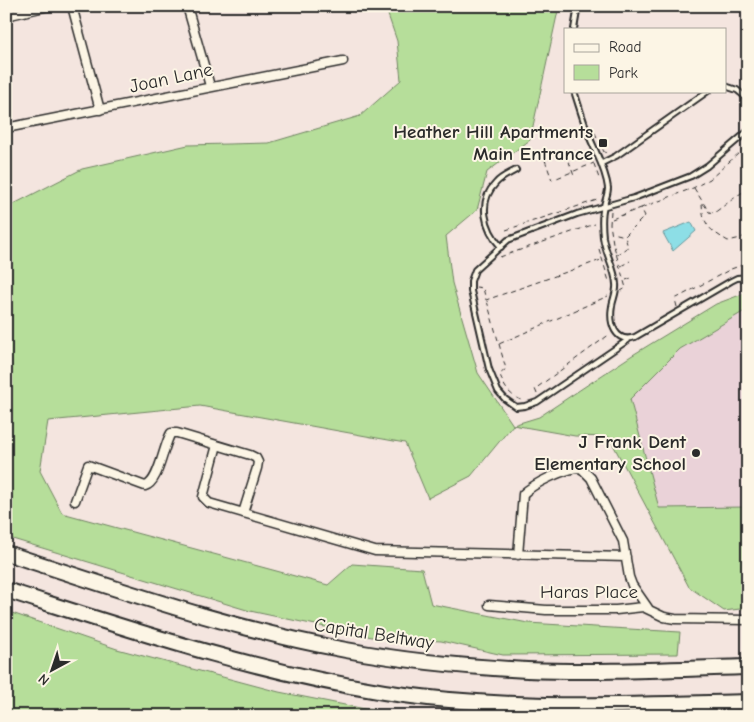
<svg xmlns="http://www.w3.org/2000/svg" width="754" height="722" font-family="'Comic Neue',sans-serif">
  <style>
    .built { fill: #ead2d8 }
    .green { fill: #b6de9a; stroke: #708462 }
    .water { fill: #8ddee6; stroke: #66969b }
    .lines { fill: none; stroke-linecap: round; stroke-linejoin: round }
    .service-casing { stroke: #2b2b2b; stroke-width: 8 }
    .minor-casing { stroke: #2b2b2b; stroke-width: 11 }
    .motorway-casing { stroke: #2b2b2b; stroke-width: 18 }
    .path { stroke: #2b2b2b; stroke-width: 1; stroke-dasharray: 5 4; stroke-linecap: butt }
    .service { stroke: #fcf5e5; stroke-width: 4 }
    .minor { stroke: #fcf5e5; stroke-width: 8 }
    .motorway { stroke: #fcf5e5; stroke-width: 14 }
    .poi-dot { fill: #2b2b2b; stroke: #fcf5e5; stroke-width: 2 }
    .labels { text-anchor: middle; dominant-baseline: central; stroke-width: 4; stroke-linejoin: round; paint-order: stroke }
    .street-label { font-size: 19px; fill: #2b2b2b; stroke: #fcf5e5 }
    .poi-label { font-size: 19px; font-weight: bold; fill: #2b2b2b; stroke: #fcf5e5; text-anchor: end }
  </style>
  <rect width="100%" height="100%" fill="#f4e5df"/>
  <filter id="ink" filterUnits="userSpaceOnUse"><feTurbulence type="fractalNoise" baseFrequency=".02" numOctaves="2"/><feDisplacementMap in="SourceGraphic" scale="10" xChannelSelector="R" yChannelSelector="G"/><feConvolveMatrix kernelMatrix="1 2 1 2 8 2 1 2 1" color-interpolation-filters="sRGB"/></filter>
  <g filter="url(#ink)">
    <!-- built -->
    <path class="built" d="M748,309V507L659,508L630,399L680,349Z"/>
    <!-- green -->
    <path class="green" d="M385,6H559L530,140L487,172L477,210L446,236L452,283L478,373L513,425L539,417L631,356L716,304L748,292V309L680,349L630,399L659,508L748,507V608L724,611L689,587L609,437L575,436L513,425L471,476L428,498L405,443L200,406L48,421L40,471L62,513L328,585L352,564L422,569L431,604L528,623L680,632L678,654L503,655L441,641L372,637L250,611L6,537V208L82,169L188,145L269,143L360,116L401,80L397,41Z
      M6,611L117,649L279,692L365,709L415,716H6Z"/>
    <!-- water -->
    <path class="water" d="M691,222L696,231L673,251L663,233Z"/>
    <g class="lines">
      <!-- service casing -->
      <g class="service-casing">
        <path id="service" d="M574,29L578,6
          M725,86L737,90L748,99
          M574,91C580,109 585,128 593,145C599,159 606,172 608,188C608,194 605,200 604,206C601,216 602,227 603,237C605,253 615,268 616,284C617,292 613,299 612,306C609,323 615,344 635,337L731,281L737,278L748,277
          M602,163L616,156L708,91
          M501,247C485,229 477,202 496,183C501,177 509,174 516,170
          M628,340L537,402L525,406L516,407L505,399L498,391L489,369L471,291V281L475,270L508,240L577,214L634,198L691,176L707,166L748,131"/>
      </g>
      <!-- minor casing -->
      <g class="minor-casing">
        <path id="minor" d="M72,6L100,110
          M187,6L210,86
          M6,16L49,6
          M6,128L343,61
          M217,445L203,497L209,503L375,551L626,557
          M75,501L88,465L145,486C159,483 163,446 171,433H177L250,455L256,458L258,462L257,468L243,513
          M518,555L523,494C533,484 567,467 581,468L591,478L623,541L629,577L632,585L648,608
          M489,605L546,610H616L643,607L664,617L675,619L748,620"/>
      </g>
      <!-- motorway casing -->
      <g class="motorway-casing">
        <path id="motorway" d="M6,553C118,589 230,629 346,650C406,661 467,667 527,670C601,673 674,669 748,667
          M6,590C132,630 253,671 384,692C504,711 626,705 748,702"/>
      </g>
      <!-- path -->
      <path class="path" d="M595,133L604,152L609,153
        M566,153L574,176
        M545,160L552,180L594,163
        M594,164L600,181
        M694,188L709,212L714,213L748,188
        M702,203C703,225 709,230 728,241L741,238L748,234
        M641,208L693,188L710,179L748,145
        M611,211L610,224L613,243L626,288L621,291
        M612,219L641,208L645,216L625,236L613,233
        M506,230L600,199
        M599,249L609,281
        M616,255L628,247L625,237
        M500,257L595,224
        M621,266L630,261
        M626,280L634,277
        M476,287L483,288L486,300L601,260
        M487,301L499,344L608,296
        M677,307L675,299L731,269L748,263
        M499,344L506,369L500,374C503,386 509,395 521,400
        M537,394L535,389L610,334"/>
      <!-- service -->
      <use href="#service" class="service"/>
      <!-- minor -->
      <use href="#minor" class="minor"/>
      <!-- motorway -->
      <use href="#motorway" class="motorway"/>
    </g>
  </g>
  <!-- markers -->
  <g class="poi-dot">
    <rect x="598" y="138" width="10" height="10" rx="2.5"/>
    <circle cx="696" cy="453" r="5"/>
  </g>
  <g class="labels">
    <!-- street labels -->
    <g class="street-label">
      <text transform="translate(171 78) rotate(-12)">Joan Lane</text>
      <text x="589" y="592">Haras Place</text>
      <text transform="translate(374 634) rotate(9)">Capital Beltway</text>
    </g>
    <!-- poi labels -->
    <g class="poi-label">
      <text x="593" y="132">Heather Hill Apartments<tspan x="593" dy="22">Main Entrance</tspan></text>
      <text x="686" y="442">J Frank Dent<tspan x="686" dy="22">Elementary School</tspan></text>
    </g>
  </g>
  <!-- margin -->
  <rect width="754" height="722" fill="none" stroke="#fcf5e5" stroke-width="25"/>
  <rect x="12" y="12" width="729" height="697" fill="none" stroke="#2b2b2b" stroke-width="2" filter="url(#ink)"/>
  <!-- legend -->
  <rect x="564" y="28" width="162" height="65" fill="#fcf5e5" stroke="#a8a49b"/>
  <rect x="574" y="44" width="25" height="8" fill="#fcf5e5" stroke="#a8a49b"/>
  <text x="609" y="52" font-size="15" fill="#2b2b2b">Road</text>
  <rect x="574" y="65" width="25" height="15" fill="#b6de9a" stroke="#a8a49b"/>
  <text x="609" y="78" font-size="15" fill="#2b2b2b">Park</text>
  <!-- north arrow -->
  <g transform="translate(52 670) rotate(220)" stroke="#fcf5e5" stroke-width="4" paint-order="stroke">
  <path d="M0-4L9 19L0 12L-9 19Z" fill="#2b2b2b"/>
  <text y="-8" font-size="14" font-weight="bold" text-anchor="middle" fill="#2b2b2b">N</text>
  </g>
</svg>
